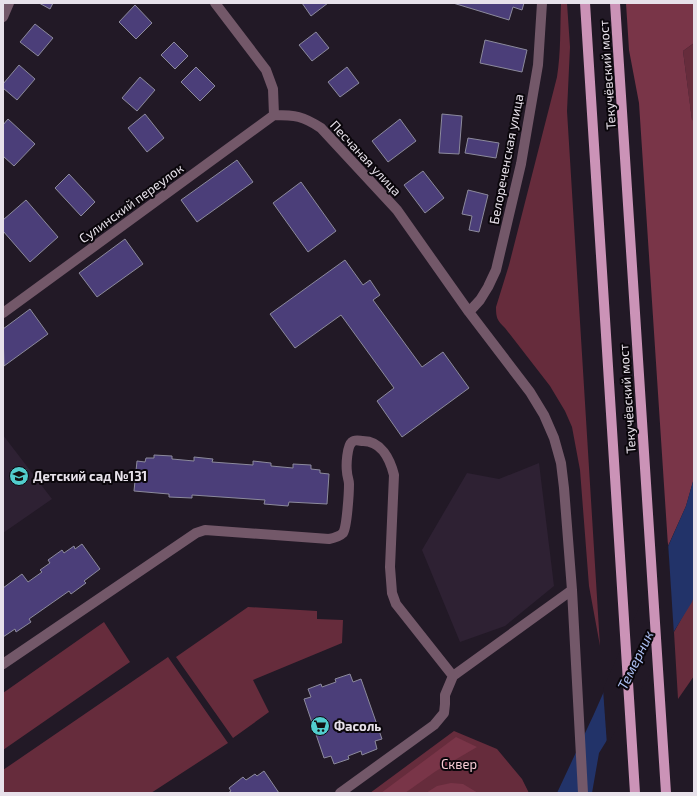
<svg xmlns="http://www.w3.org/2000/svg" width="697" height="796" font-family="'Exo 2',sans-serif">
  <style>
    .built { fill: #2e2133 }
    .green { fill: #662c3c }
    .forest { fill: #793548 }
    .water { fill: #223369 }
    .pier { fill: #221926 }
    .building { fill: #4b3e79; stroke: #8c8a9c }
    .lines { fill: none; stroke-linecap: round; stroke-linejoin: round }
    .minor { stroke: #735869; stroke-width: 10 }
    .major { stroke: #cb93b7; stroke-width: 10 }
    .labels { text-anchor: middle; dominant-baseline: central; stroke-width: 4; stroke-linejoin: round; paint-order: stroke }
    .street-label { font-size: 13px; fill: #e7e1ea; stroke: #0a060b }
    .poi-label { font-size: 13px; font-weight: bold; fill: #e7e1ea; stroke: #0a060b; text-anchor: start }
    .park-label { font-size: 13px; fill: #f9cdd6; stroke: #0a060b }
    .water-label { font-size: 14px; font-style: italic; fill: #abbff2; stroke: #0a060b }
  </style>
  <rect width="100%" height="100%" fill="#221926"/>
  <!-- built -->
  <path class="built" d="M3,435L52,499L3,533Z
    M539,463L554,586L505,626L460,642L422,550L467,473L499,479Z"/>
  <!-- green -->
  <path class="green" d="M561,3H567L570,47L567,111L600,646L589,586L580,470L572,427L565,411L550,386L505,328C497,320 496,318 496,307L509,265L557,77C561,52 560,28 561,3Z
    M694,43V121H692L683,51Z
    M694,596V676L678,699L674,632Z
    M248,607L317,611V619L343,620L342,643L253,680L269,712L233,738L176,657Z
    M104,622L130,662L3,750V693Z
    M168,657L228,743L151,793H3V770Z
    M454,731L497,749L522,779L529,793H370Z"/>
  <!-- forest -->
  <path class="forest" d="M626,3H694V43L683,51L692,120L694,121V478L686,506L668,546L639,103L629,50Z
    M456,737L477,747L436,771L405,793H381Z
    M451,783L463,784L478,793H426L437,786Z"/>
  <!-- water -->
  <path class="water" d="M694,478V596L692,602L599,753L592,793H557L594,714L686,506Z"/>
  <!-- pier -->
  <path class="pier" d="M668,542L674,635L607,745L603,689Z"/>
  <!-- building -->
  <path class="building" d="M39,3H53L50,9Z
    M302,3H328L311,16Z
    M453,3H524L522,10L513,7L509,20Z
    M135,5L152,23L136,39L119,22Z
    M35,24L53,38L38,56L20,42Z
    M316,32L329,48L312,61L299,45Z
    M485,40L527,50L522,72L480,63Z
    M174,42L188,56L175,69L161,55Z
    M19,65L35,79L17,100L3,88V84Z
    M196,67L215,86L200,101L181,82Z
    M347,67L359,83L340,97L328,82Z
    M140,77L155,90L137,111L122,98Z
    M145,114L164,138L147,152L128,128Z
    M442,114L462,116L459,154L439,153Z
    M8,119L35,144L14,166L3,156V125Z
    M400,119L416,141L388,162L372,141Z
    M468,138L499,143L496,158L465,153Z
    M237,160L253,182L197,222L181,200Z
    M423,171L444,198L425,213L404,185Z
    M69,174L95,202L81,216L55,188Z
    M301,182L336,231L308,252L273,203Z
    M468,190L488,195L479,232L469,230L472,216L462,214Z
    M26,200L58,237L30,262L3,231V220Z
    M125,239L143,264L97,297L79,273Z
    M345,260L363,285L370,280L380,295L373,300L422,367L443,352L469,388L402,437L377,401L394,388L341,315L295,348L270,314Z
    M30,309L48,334L4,366L3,329Z
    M154,455L172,456V459L194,461V457L213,459L212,462L253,465V461L271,463V466L293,468V464L311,465V469L320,470V473L329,474L327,504L289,502L288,506L264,504L265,500L192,495V498L169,497V494L134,491L137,461L145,462L146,458H154Z
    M82,544L100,569L84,581L86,583L71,594L69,591L29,619L31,622L16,632L15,629L3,637V588L22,574L28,582L42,572L40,570L50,563L48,560L62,550L64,553L74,546L75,549Z
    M350,674L353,682L361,679L382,739L375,741L377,749L362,755L361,751L348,756L349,759L334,764L331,756L324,758L304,699L311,697L308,689L321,684L322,687L336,682L335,679Z
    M264,771L279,793H228L231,791L229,788L243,777L246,780L255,774L257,776Z"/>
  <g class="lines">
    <!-- minor -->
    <path class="minor" d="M215,3L266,70L273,89L274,115
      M3,17L9,3
      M274,115C295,115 303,116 321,128L397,210L469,312L530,392L544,415L554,438L561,463L564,488L572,590L583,793
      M469,312L480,300L488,287L496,270L521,164L538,65L542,3
      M3,313L274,115
      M3,664L196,533L205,530L329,539C334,538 339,537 343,533C347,527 349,492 349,484C349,480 347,476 347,472C346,465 347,446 352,442C355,439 360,441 363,441C381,441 390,459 394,475L390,567L392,593L396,604L453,676
      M340,793L434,725L444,713L445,704V695L453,676L572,590"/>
    <!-- major -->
    <path class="major" d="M585,3L635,793
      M615,3L666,793"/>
  </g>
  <!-- icons -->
  <defs>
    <g id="school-disc" transform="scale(1)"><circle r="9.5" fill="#52cdcd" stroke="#0a060b"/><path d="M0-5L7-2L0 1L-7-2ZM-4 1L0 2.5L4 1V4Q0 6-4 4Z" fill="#111"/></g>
    <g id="supermarket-disc" transform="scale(1)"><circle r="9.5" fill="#52cdcd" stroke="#0a060b"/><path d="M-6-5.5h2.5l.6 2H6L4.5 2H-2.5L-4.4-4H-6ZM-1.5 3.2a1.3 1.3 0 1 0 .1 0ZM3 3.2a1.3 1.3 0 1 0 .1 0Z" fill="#111"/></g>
  </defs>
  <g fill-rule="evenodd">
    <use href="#school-disc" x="19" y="476"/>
    <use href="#supermarket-disc" x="320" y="726"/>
  </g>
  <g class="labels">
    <!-- street labels -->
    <g class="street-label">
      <text transform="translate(607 75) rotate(-94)">Текучёвский мост</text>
      <text transform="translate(366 158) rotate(47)">Песчаная улица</text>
      <text transform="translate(506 159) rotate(-79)">Белореченская улица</text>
      <text transform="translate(131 203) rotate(-36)">Сулинский переулок</text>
      <text transform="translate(627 399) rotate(-94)">Текучёвский мост</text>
    </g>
    <!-- poi labels -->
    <g class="poi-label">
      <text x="33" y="476">Детский сад №131</text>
      <text x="334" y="726">Фасоль</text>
    </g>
    <!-- park labels -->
    <g class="park-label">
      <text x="459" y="764">Сквер</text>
    </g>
    <!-- water labels -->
    <g class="water-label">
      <text transform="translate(635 660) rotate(-64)">Темерник</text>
    </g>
  </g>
  <!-- border -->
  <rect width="697" height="796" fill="none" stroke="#e7e1ea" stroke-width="8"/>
</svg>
